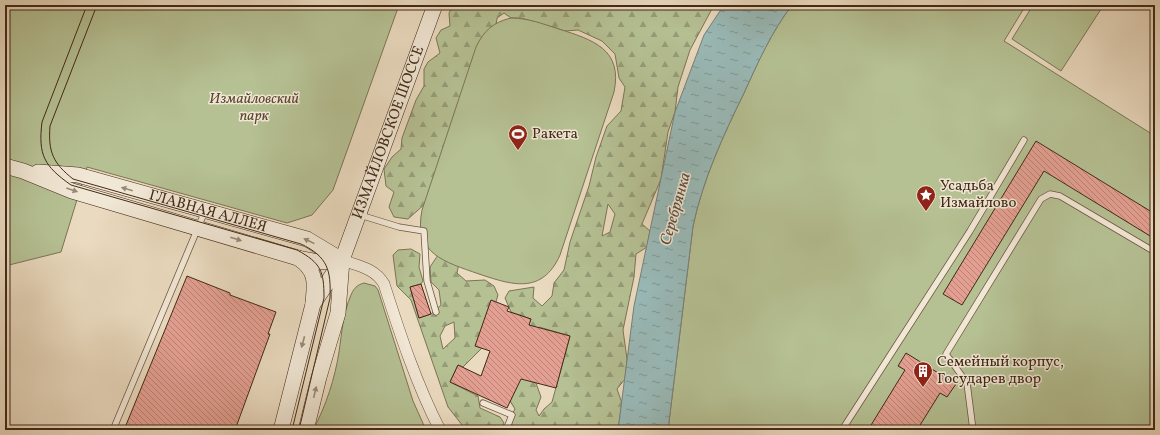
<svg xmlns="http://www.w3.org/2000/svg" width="1160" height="435" font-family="Vollkorn,serif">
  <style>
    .forest { fill: url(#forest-firs); stroke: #7c7455; fill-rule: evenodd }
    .park { fill: #b5c093; stroke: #7c7455 }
    .water { fill: url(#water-ripples); stroke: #778078 }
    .building { fill: url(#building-back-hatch); stroke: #432917 }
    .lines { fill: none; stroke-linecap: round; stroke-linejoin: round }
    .service-casing { stroke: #6d5541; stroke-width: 7 }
    .minor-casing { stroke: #6d5541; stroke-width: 12 }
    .secondary-casing { stroke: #432917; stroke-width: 16 }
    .service { stroke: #f1e7d5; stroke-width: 5.5 }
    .minor { stroke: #f1e7d5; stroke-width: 11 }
    .secondary { stroke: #f1e7d5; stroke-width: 15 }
    .tram { stroke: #432917; stroke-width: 1 }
    .oneway { fill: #9a8876 }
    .labels { text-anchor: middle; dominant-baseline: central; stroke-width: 3; stroke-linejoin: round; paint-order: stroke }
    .park-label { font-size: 15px; font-style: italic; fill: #5a4730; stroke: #f1e7d5 }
    .street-label { font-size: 15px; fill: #432917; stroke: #f1e7d5 }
    .poi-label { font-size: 15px; fill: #432917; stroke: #f1e7d5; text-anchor: start }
    .water-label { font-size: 16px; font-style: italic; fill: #584d3f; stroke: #f1e7d5 }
  </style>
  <defs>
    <pattern id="forest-firs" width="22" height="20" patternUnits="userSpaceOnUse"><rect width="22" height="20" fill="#b5c093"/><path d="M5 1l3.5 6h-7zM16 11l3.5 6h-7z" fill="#959c77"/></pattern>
    <pattern id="water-ripples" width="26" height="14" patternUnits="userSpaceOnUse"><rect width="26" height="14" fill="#99bab8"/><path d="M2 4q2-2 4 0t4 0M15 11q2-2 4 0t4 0" fill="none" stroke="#7e9795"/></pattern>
    <pattern id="building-back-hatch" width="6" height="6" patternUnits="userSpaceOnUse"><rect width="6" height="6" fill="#e39f91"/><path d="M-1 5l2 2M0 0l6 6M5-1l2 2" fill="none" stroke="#ba8275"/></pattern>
  </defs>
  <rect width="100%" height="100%" fill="#eadabf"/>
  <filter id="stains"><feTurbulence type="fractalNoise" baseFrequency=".005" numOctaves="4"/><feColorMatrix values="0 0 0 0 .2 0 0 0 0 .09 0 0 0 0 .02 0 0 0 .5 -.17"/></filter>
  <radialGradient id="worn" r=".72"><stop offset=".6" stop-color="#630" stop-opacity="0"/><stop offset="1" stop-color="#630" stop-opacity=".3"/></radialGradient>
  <!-- forest -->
  <path class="forest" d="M453,5H669V8L671,5H714L690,50L678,87L675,112L668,132L661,179L642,224L650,231L647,247L636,254L634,277L623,330L627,359L625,379L617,389L622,403L618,430H503L515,409L510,401L507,388L531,319L511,312L505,298L509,291L534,287L533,298L542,306L552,296L554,283L564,270L570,242L589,186L596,157L607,126L621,111L625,87L619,78L615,54L602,41L578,30L565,31L521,18H511L504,13L497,18L495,32L426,203L408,219L394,217L389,207L394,192L386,186L384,169L392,157L401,149L402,138L416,100L424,86V69L428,62L440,53L436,38L441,30L450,26L449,13ZM608,204L615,214L610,232L602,236ZM539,327L570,336L552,402L544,409L539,416L536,410L541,397L536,383L525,379Z
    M411,249L420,254L419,267L423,281L421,284L410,287L419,318L431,314L441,305L439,290L431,282L430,267L438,255L459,263L457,273L466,281L485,280L494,286L498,295L482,348L463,367L458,365L450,382L478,396L480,408L500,417L504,423L501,430H466L448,407L411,300L397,286L393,255L398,250ZM454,322L455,338L443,349L440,336L445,326Z"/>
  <!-- park -->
  <path class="park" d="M5,5H399L333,190L312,215L287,223L87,167L61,252L5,266Z
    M792,5H1026L1004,41L1155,136V430H668L693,226C703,179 723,136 744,93C758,62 772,31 792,5Z
    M1033,5L1103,6L1061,71L1012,39Z
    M511,18C528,18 543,24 559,29C593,40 623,49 614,92L560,255C542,295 512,285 479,274C445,262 413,254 422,210L476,47C484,30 494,22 511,18Z
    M364,283L375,286L378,290L413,401L426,430H313C326,406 335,378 339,352C342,332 343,313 351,295C354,288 357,285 364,283Z"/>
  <!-- water -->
  <path class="water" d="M724,5H792C772,31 758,62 744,93C723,136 703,179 693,226L668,430H618L634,306L675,112L704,35Z"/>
  <!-- building -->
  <path class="building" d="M1036,141L1155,214V239L1044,171L962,305L943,294Z
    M187,276L230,293V295L276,312L268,334H270L235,430H124Z
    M421,284L431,314L419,318L410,287Z
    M491,300L509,307L507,311L531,319L529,325L570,336L556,388L521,379L507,408L450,382L458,365L481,376L490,351L475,346Z
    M906,353L956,384L947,397L940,393L917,430H868L905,370L898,366Z"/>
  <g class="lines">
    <!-- service casing -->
    <g class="service-casing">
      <path id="service" d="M360,215L399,227L424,231L427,281L436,312
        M483,403L512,415L506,430
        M113,430L205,211
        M842,430L970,231L1024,140
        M973,430L967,383L946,354L1041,199L1050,194L1060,196L1155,252"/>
    </g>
    <!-- minor casing -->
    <g class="minor-casing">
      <path id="minor" d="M342,260C358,266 375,268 384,284C400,334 416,383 440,430"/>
    </g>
    <!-- secondary casing -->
    <g class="secondary-casing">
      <g id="secondary">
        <path d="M5,166L23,171L72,191L298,258L319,262L342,260"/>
        <path id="s1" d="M38,172L78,175L307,239L342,260"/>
        <path d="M298,258C317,271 315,282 313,303"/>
        <path d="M281,430L313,304L341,262"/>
        <path id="s2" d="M306,430L319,377L338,313L342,260L435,5"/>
      </g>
    </g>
    <!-- service -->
    <use href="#service" class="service"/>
    <!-- minor -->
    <use href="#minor" class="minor"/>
    <!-- secondary -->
    <use href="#secondary" class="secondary"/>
    <!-- tram -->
    <path class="tram" d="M87,5L42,122C38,155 44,166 71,185L297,250C321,263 324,271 324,298L292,430
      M97,5L50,126C48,152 53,163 73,179L301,244C328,257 331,270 330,298L299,430"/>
  </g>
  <!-- one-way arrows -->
  <defs><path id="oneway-solid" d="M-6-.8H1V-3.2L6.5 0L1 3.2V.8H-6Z"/></defs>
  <g class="oneway">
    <use href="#oneway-solid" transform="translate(127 189) rotate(-164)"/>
    <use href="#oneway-solid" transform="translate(72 190) rotate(19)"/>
    <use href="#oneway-solid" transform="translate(236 239) rotate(17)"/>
    <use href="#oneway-solid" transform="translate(309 241) rotate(-154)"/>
    <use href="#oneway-solid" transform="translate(303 342) rotate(105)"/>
    <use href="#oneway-solid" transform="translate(315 392) rotate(-77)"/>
  </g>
  <!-- icons -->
  <defs>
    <g id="stadium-pin" transform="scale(1)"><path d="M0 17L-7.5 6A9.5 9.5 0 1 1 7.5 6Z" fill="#8f2418" stroke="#f1e7d5"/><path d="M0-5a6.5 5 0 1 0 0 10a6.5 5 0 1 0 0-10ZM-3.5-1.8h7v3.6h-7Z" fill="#fff"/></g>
    <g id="sight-pin" transform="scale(1)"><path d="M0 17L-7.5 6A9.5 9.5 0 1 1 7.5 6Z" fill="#8f2418" stroke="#f1e7d5"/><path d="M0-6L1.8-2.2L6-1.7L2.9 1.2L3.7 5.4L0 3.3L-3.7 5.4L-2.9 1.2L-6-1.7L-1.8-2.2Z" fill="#fff"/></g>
    <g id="building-pin" transform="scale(1)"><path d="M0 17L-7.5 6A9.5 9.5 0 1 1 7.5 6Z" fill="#8f2418" stroke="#f1e7d5"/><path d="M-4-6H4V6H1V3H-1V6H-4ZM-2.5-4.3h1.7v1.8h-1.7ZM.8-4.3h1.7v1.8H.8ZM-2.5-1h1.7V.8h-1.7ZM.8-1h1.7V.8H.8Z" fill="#fff"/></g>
  </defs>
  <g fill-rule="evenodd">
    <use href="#stadium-pin" x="518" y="134"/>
    <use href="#sight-pin" x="926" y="195"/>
    <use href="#building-pin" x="923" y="371"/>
  </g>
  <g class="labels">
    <!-- park labels -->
    <g class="park-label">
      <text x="254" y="99">Измайловский<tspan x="254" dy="17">парк</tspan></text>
    </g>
    <!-- street labels -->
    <g class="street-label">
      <text stroke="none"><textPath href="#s2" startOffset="310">ИЗМАЙЛОВСКОЕ ШОССЕ</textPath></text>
      <text stroke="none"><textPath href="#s1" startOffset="175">ГЛАВНАЯ АЛЛЕЯ</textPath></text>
    </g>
    <!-- poi labels -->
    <g class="poi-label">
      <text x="532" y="134">Ракета</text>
      <text x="940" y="186">Усадьба<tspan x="940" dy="17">Измайлово</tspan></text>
      <text x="937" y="362">Семейный корпус,<tspan x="937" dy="17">Государев двор</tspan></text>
    </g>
    <!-- water labels -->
    <g class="water-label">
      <text transform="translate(676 209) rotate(-74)">Серебрянка</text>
    </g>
  </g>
  <!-- margin -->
  <rect width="1160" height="435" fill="none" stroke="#eadabf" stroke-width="20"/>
  <rect x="6" y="6" width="1148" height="423" fill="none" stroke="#432917" stroke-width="2"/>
  <rect x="10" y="10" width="1140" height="415" fill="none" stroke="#432917"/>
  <rect width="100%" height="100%" filter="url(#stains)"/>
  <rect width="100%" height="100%" fill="url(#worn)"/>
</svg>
